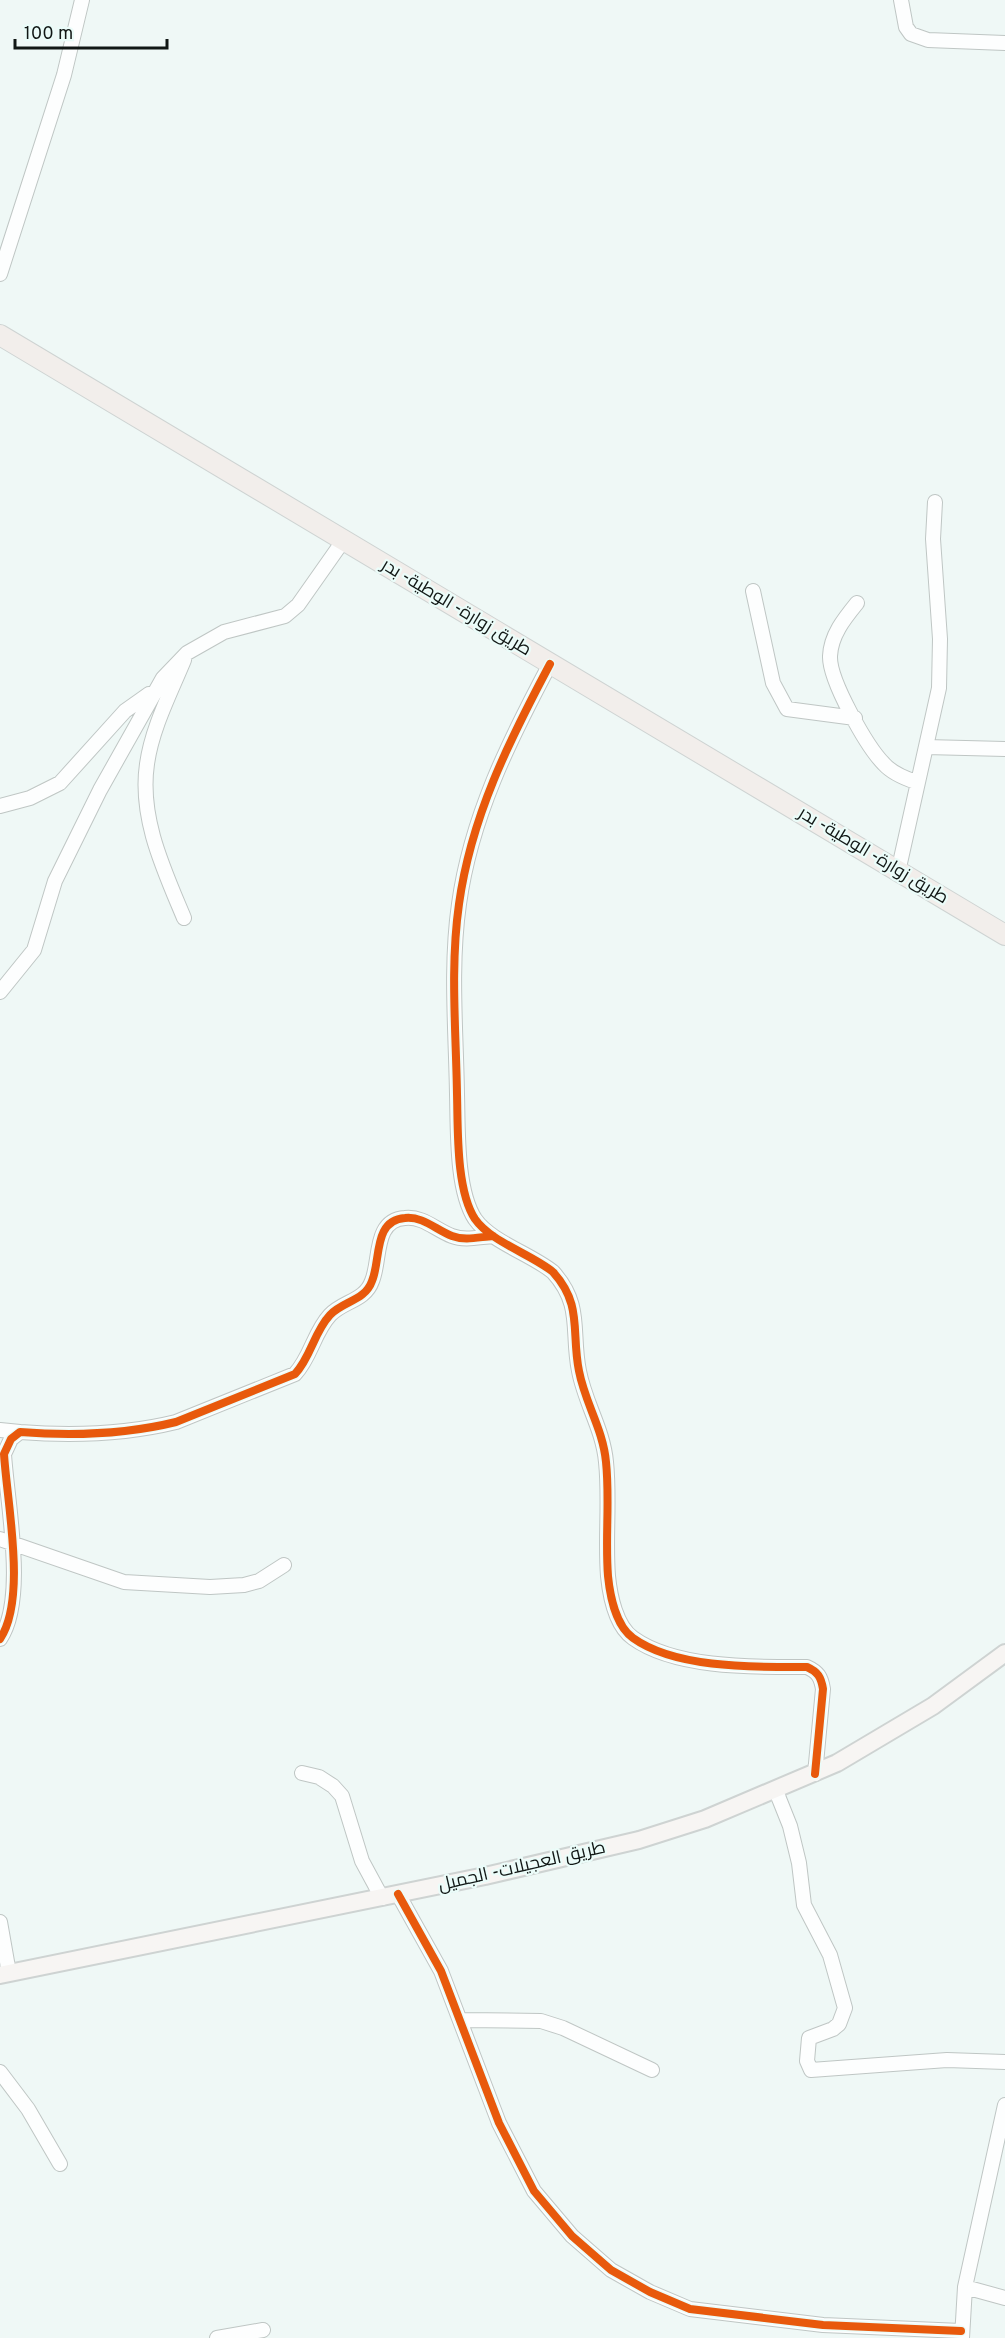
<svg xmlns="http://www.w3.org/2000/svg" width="1005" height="2338" font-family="Overpass,Cairo,sans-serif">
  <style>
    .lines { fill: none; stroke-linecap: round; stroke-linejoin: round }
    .minor-casing { stroke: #bfc6c4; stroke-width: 16 }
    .major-casing { stroke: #ced3d2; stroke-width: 20 }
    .highway-casing { stroke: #ced3d2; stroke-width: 22 }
    .minor { stroke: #fdfefe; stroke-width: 14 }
    .major { stroke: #f7f5f3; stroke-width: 16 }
    .highway { stroke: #f2eeeb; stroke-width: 20 }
    .cycleway-casing { stroke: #ebfcf9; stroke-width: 11 }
    .cycleway { stroke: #e8590c; stroke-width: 8 }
    .labels { text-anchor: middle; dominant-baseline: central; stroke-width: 4.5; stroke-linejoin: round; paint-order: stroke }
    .street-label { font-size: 18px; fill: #111715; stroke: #ebfcf9 }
  </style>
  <rect width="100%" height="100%" fill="#eff8f6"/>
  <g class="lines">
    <!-- minor casing -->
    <g class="minor-casing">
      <path id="minor" d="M901,0L906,27L911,34L928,40L1005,43
        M0,274L64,75L82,0
        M753,591L773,683L787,709L855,718
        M857,603C844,619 831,635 830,656C829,680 867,747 884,764C892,773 904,778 916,782
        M184,660C170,694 152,728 147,764C139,818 164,870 184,918
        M550,664C509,741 471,817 459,904C450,967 456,1031 457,1094C458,1129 456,1190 475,1219C491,1242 531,1254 553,1272C583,1305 571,1332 579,1371C585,1403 603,1429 606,1462C610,1500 605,1538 608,1576C610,1596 616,1626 633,1638C676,1669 756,1667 807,1667C818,1672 821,1677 823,1689L815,1774
        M926,747L1005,749
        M0,806L30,798L60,783L125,711L149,694
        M898,872L939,688L940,639L933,539L935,502
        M0,992L34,950L55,881L100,790L163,678L187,653L224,632L285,616L298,605L343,541
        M0,1430L20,1432
        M0,1539L124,1582L210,1587L244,1585L259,1581L284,1565
        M0,1639C27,1599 7,1503 4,1454L11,1439L20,1432C71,1436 127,1434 176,1422L295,1374C311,1357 314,1332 330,1315C343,1301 365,1301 372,1281C381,1260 373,1220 405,1218C423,1216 436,1230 452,1236C465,1241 479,1237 493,1236
        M302,1773L319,1777L333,1786L342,1796L362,1861L382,1898
        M776,1791L790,1826L799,1863L804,1905L830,1955L845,2008L839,2024L833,2029L809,2038L807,2061L811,2070L947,2060L1005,2062
        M398,1894L441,1971L499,2123L534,2191L572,2236L611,2270L650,2292L690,2309L823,2325L961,2331
        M0,1922L9,1973
        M462,2020L541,2021L563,2028L652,2070
        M0,2072L28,2109L60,2164
        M965,2287L1005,2298
        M217,2338L263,2330
        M962,2338L965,2287L1005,2105"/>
    </g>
    <!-- major casing -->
    <g class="major-casing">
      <path id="major" d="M0,1975L485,1876L639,1840L705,1819L837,1763L933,1706L1005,1653"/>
    </g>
    <!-- highway casing -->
    <g class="highway-casing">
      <path id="highway" d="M0,335L1005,935"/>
    </g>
    <!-- minor -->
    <use href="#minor" class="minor"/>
    <!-- major -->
    <use href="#major" class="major"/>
    <!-- highway -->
    <use href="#highway" class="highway"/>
    <!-- cycleway casing -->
    <g class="cycleway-casing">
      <path id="cycleway" d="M550,664C509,741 471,817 459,904C450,967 456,1031 457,1094C458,1129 456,1190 475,1219C491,1242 531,1254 553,1272C583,1305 571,1332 579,1371C585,1403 603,1429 606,1462C610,1500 605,1538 608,1576C610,1596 616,1626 633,1638C676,1669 756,1667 807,1667C818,1672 821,1677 823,1689L815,1774
        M0,1639C27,1599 7,1503 4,1454L11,1439L20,1432C71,1436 127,1434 176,1422L295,1374C311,1357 314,1332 330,1315C343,1301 365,1301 372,1281C381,1260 373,1220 405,1218C423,1216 436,1230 452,1236C465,1241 479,1237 493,1236
        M398,1894L441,1971L499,2123L534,2191L572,2236L611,2270L650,2292L690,2309L823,2325L961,2331"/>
    </g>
    <!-- cycleway -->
    <use href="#cycleway" class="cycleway"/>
  </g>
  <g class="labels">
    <!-- street labels -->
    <g class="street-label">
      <text transform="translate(456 608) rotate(31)">طريق زوارة- الوطية- بدر</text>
      <text transform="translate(873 856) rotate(31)">طريق زوارة- الوطية- بدر</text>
      <text transform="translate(522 1867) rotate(-13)">طريق العجيلات- الجميل</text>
    </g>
  </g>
  <!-- scale -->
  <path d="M15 39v9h152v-9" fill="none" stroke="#111715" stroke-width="3"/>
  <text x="24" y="39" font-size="18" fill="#111715" stroke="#ebfcf9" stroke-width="4.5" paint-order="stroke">100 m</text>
</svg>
